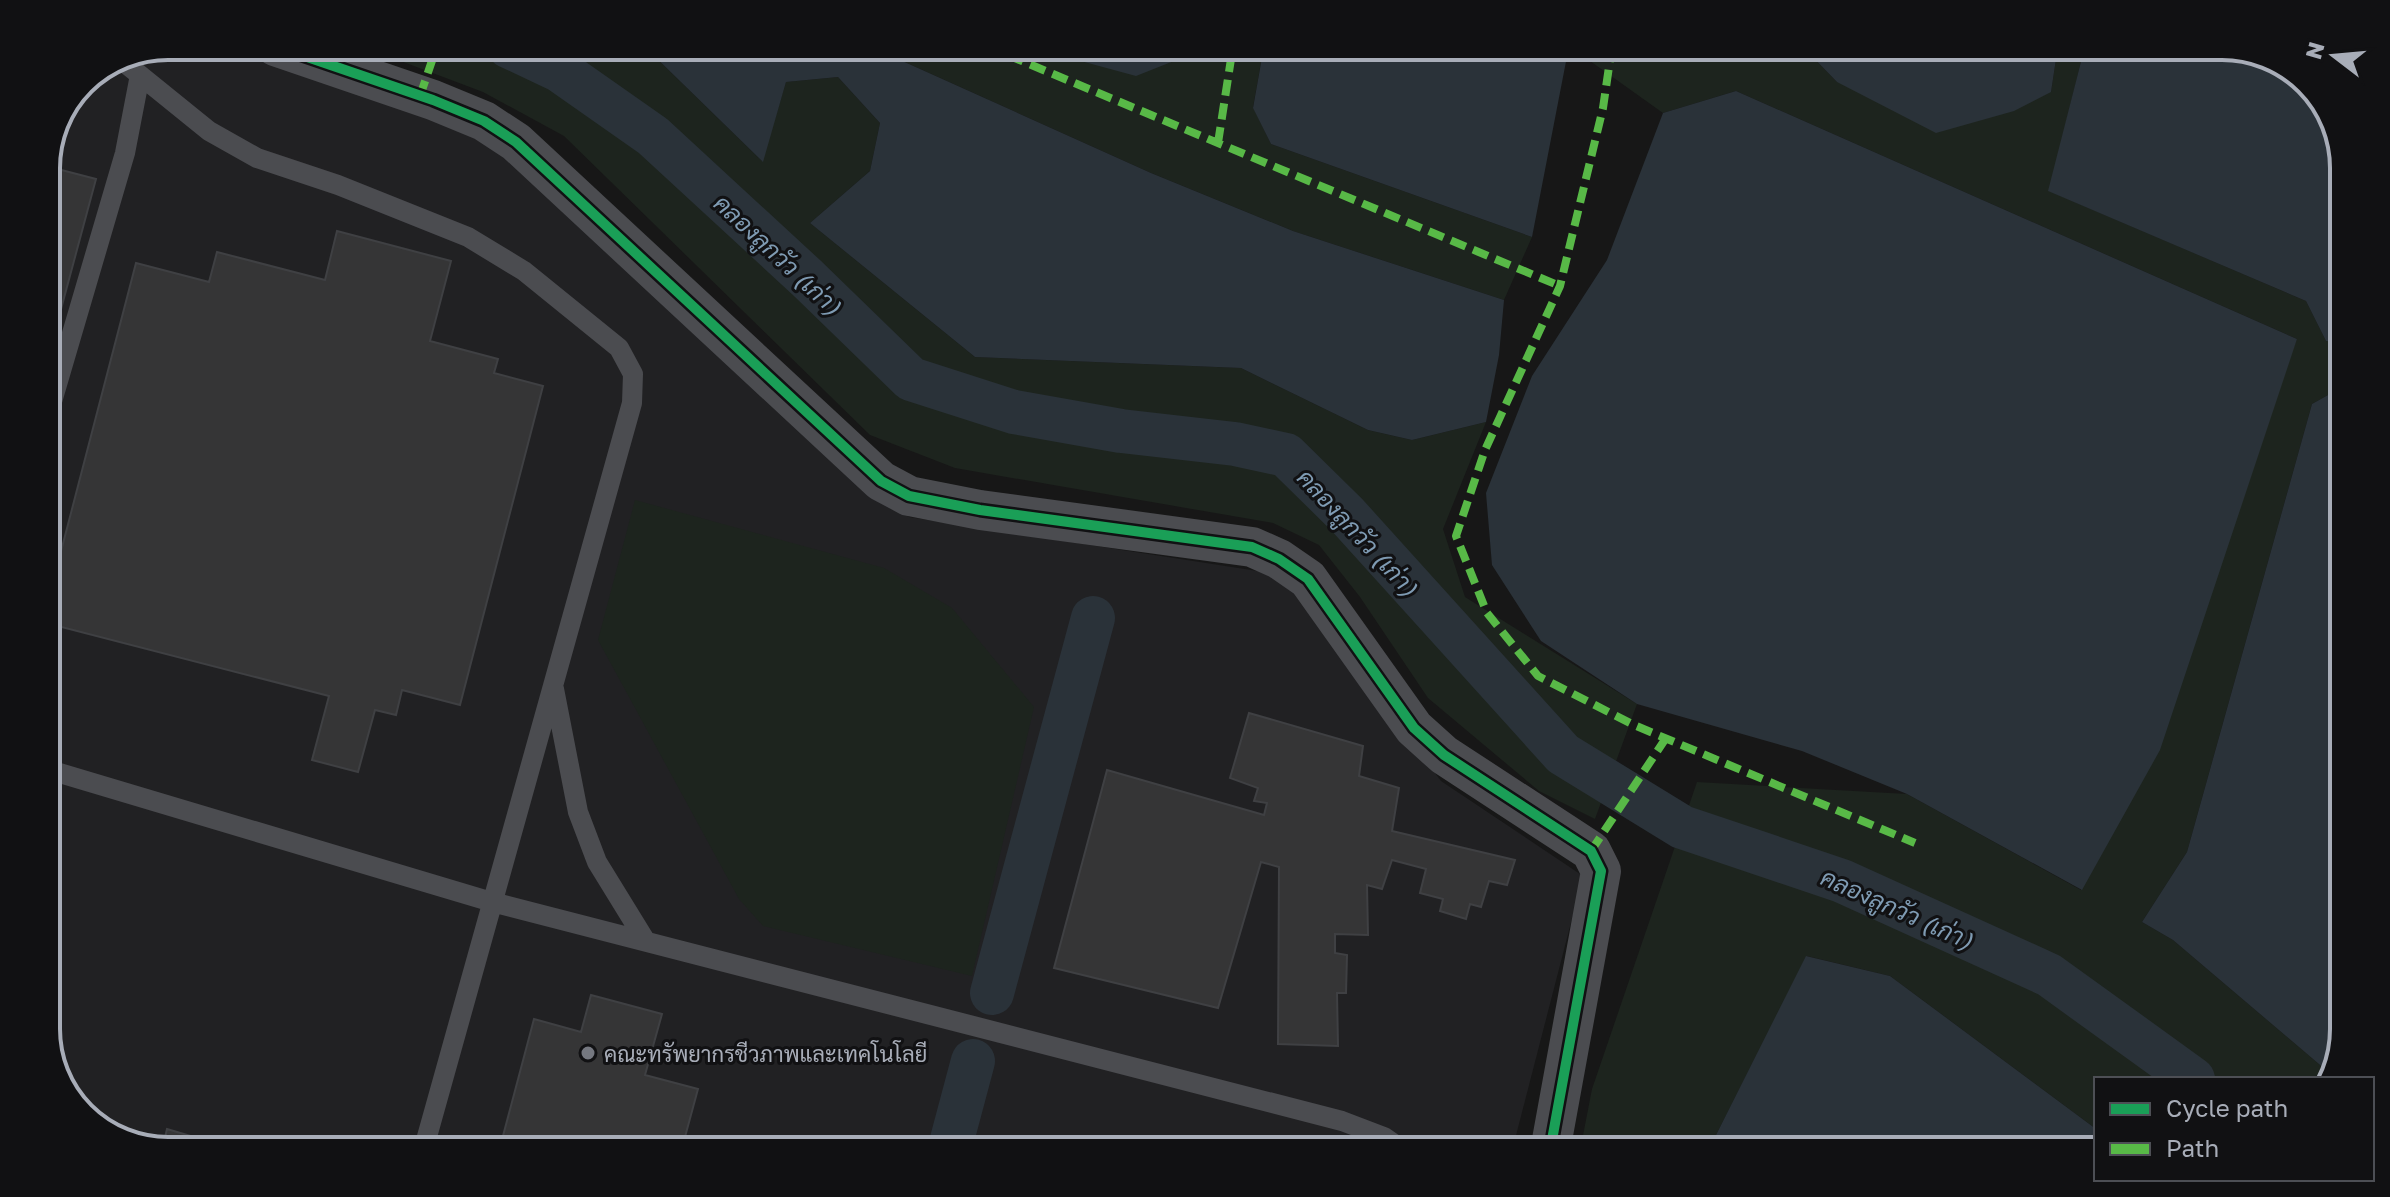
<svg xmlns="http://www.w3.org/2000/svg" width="2390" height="1197" font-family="'Golos Text',Sarabun,sans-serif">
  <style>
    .built { fill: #212123 }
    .green { fill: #1d241e }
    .water { fill: #2a3239 }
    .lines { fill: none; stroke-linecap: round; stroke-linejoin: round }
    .canal { stroke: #2a3239; stroke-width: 44 }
    .building { fill: #353536; stroke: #3f4043; stroke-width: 2 }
    .lane { stroke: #4b4c50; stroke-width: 20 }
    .street { stroke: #4b4c50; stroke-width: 40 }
    .quiet { stroke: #58b947; stroke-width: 8; stroke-dasharray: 16 8; stroke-linecap: butt }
    .cycleway-casing { stroke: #111113; stroke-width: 15 }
    .cycleway { stroke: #1a9f57; stroke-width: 10 }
    .poi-dot { fill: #757880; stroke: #111113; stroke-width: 3 }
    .labels { text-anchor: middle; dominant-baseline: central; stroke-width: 6; stroke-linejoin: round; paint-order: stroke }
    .poi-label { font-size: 22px; fill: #a8adb8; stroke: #111113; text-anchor: start }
    .water-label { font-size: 24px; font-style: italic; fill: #7f9bb3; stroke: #111113 }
    .rim { fill: none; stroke: #a8adb8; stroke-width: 4 }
  </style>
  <rect width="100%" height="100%" fill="#171717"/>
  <!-- built -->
  <path class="built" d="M168,46H242L481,123L909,517L1289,576L1441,781L1583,876L1512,1151H168L114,1139L67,1097L46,1038V160L82,81Z"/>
  <!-- green -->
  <path class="green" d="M361,46H644L762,161L786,82L838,77L880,123L870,171L810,223L975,357L1241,368L1368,430L1412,440L1486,422L1443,529L1465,597L1637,704L1595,819L1539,791L1428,698L1360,597L1319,545L1273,523L955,468L870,435L564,136L483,92Z
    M869,46H1038L1055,54L1193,53L1194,46H1264L1253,107L1271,144L1532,237L1504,300L1293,231L1151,173Z
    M1569,46H1802L1837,82L2051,92L2058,46H2085L2049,191L2306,301L2326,341L2344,344V386L2312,404L2187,852L2142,922L2173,940L2333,1076V1079H2096V1129L1890,976L1807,956L1708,1151H1580L1592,1089L1697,782L1907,794L2081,890L2297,339L1736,91L1663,113Z
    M635,500L884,568L952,608L1034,707L972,976L763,926L739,899L598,640Z"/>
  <!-- water -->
  <path class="water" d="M644,46H869L1151,173L1293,231L1504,300L1499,355L1486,422L1412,440L1368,430L1241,368L975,357L810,223L870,171L880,123L838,77L786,82L763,162Z
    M1038,46H1194V53L1136,76L1055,54Z
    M1264,46H1569L1532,237L1271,144L1253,108Z
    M1802,46H2058L2051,92L2014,111L1936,133L1837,82Z
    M2085,46H2222L2276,58L2324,100L2344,160V344L2326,341L2306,301L2048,191Z
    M1736,91L2297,339L2160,750L2082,890L1907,794L1802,751L1637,704L1541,641L1492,565L1486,493L1532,376L1607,260L1663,113Z
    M2344,386V1029L2333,1076L2173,940L2142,922L2187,852L2312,404Z
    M1806,956L1890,976L2096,1129V1151H1708Z"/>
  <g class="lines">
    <!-- canal -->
    <path class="canal" d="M508,46L559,70L653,136L807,278L911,379L1014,412L1121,431L1235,444L1286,455L1347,515L1563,754L1682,827L1842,881L2049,975L2193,1079
      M992,993L1093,618
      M949,1151L973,1061"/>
  </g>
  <!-- building -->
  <path class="building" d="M46,166L96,179L57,324L46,321Z
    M337,231L451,261L430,341L498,359L494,373L543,386L460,705L402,690L396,715L375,710L358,772L312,760L329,696L46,623V609L136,263L209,282L217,252L325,280Z
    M1249,713L1363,746L1359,776L1399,788L1392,831L1515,860L1507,885L1489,881L1481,907L1470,904L1466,919L1440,911L1443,899L1420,893L1426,869L1392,860L1382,889L1367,885L1368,935L1335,934V953L1347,955L1346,993H1337L1338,1046L1278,1044L1279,867L1261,862L1218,1008L1054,968L1107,770L1264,815L1267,803L1254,801L1258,788L1230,778Z
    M591,995L662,1014L645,1075L698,1089L682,1148L691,1151H499L534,1019L581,1032Z
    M167,1129L241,1151L162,1150Z"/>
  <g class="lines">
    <!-- lane -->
    <path class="lane" d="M125,63L209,131L257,158L338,185L468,237L524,271L619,348L633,374L632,403L423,1151
      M46,422L125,153L140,75
      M554,689L578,812L597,862L645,940
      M46,769L492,902L1342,1121L1384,1137L1404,1151"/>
    <!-- street -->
    <path class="street" d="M275,46L433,100L484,121L516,142L881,481L909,496L980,510L1252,547L1279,559L1308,579L1414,728L1444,755L1591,851L1601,871L1550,1151"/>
    <!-- quiet -->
    <path class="quiet" d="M986,46L1560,286
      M1612,46L1603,108L1560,286L1485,450L1456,536L1487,613L1538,676L1634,725L1915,843
      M420,96L437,46
      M1218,143L1233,46
      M1591,851L1666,738"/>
    <!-- cycleway casing -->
    <g class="cycleway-casing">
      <path id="cycleway" d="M275,46L433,100L484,121L516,142L881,481L909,496L980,510L1252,547L1279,559L1308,579L1414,728L1444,755L1591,851L1601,871L1550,1151"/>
    </g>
    <!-- cycleway -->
    <use href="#cycleway" class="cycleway"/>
  </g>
  <!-- markers -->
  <circle class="poi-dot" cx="588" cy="1053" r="8"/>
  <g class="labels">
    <!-- poi labels -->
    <g class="poi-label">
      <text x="604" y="1053">คณะทรัพยากรชีวภาพและเทคโนโลยี</text>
    </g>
    <!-- water labels -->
    <g class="water-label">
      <text transform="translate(778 254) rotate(43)">คลองลูกวัว (เก่า)</text>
      <text transform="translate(1358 532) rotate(47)">คลองลูกวัว (เก่า)</text>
      <text transform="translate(1897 908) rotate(24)">คลองลูกวัว (เก่า)</text>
    </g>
  </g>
  <!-- crop -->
  <path d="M0 0H2390V1197H0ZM168 60H2222A108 108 0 0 1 2330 168V1029A108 108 0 0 1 2222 1137H168A108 108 0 0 1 60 1029V168A108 108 0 0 1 168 60Z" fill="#111113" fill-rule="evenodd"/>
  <path class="rim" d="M168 60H2222A108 108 0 0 1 2330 168V1029A108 108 0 0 1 2222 1137H168A108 108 0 0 1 60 1029V168A108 108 0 0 1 168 60Z"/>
  <!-- legend -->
  <rect x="2094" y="1077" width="280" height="104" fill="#111113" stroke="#4d4f55" stroke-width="2"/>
  <rect x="2110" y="1103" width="40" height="12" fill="#1a9f57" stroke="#4d4f55" stroke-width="2"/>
  <text x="2166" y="1117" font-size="24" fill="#a8adb8">Cycle path</text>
  <rect x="2110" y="1143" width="40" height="12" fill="#58b947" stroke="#4d4f55" stroke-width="2"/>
  <text x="2166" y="1157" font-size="24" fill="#a8adb8">Path</text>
  <!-- north arrow -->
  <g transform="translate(2334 56) rotate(286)" stroke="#111113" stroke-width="6" paint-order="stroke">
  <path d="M0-6L14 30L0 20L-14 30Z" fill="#a8adb8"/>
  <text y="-12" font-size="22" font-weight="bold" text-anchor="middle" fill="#a8adb8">N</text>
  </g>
</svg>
